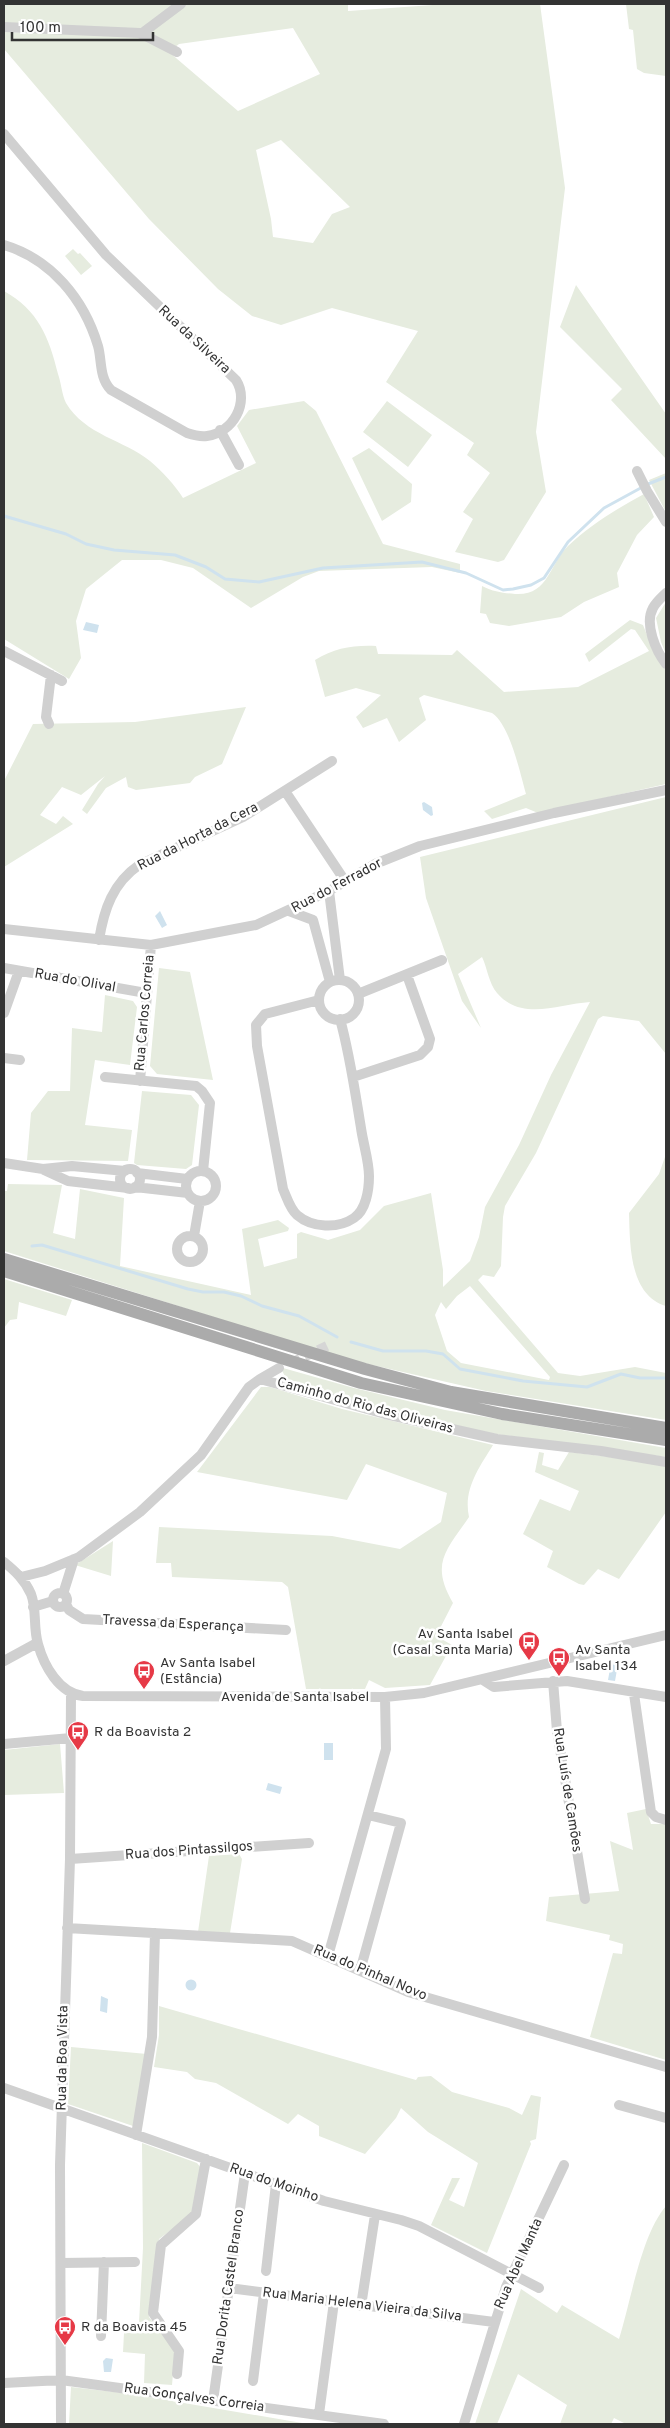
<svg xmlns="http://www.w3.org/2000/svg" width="670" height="2428" font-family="Overpass,sans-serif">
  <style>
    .green { fill: #e6ecdf; fill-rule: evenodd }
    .water { fill: #cfe2ee }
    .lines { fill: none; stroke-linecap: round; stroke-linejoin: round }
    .stream { stroke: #cfe2ee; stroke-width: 3 }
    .minor-tunnel { stroke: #d6d6d6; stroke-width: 10; stroke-dasharray: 10 5; stroke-linecap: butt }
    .minor { stroke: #d0d0d0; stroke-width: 10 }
    .major { stroke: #ababab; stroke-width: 12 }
    .labels { text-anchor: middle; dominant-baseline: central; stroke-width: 5; stroke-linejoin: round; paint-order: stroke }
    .street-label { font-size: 14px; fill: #333; stroke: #fff }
    .poi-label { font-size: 14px; fill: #333; stroke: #fff; text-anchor: start }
  </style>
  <rect width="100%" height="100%" fill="#fff"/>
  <!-- green -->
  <path class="green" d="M4,4H348V11L447,4H540L565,188L536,432L546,492L504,560L498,562L455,552L473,519L463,512L490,473L467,455L474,443L386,382L418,331L332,308L281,325L252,316L218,289L149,219L4,49V32L34,33L4,24ZM293,28L320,74L238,111L169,52L179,44ZM281,140L350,207L332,214L313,243L273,237L271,219L256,150Z
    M626,4H666V76L644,73L637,69L633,30L629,29Z
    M73,249L78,254L80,253L92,266L81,275L65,256Z
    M576,285L666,414V459L611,400L622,389L560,327Z
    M4,291C38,310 49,337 58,374C61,382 62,395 66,403C85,435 124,440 150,461C162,471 175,485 183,498L256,463L237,426L249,410L304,401L316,411L383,544L460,564V573L432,567L319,571L303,577L251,608L193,568L161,560H122L86,589L76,621L81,658L69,679L4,639Z
    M387,401L432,435L408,467L363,432Z
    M369,448L412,484L411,502L382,521L352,458Z
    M666,473V512L649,480Z
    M644,494L654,517L637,535L617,573L619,587L584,602L561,617L509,626L490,623L486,614L480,613L482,586C494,592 503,593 515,594C549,596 549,564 568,546C590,525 618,508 644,494Z
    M666,602V654L661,642L656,618Z
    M630,620L643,625L653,650L666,671V784L538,813L526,808L492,819L484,811L526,794C520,773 510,725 492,713L424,695L419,698L426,720L399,742L387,718L363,728L356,717L381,695L356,688L325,697L315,660C335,648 353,645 376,646L378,654L452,655L457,650L504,692L578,687L649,651L635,630L631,629L589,662L585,654Z
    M246,707L222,764L195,777L190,783L136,790L128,787L126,777L106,788L87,814L82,810L98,784L105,776L81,795L62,787L40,815L56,824L63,816L73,824L4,867V781L33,724L135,722Z
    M666,797V1054L639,1021L603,1016L598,1019L536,1153L505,1206L503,1217L501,1266L494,1277L483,1275L478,1280L558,1373L580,1376L635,1367L666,1373V1420L486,1391L346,1359L4,1251V1191H7L8,1184L62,1185L53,1233L75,1239L80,1189L124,1198L120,1266L251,1295L242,1229L278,1220L289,1228L288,1231L258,1239L264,1267L297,1258V1234L301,1232L328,1240L360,1230L384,1206L431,1193L443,1270V1287L470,1261L479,1237L485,1207L519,1145L551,1075L590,1002C559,1004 522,1022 497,993C489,984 487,967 482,957L458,974L481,1028L462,1001L426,898L420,857ZM470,1286L550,1377L549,1380L461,1363L447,1351L435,1315L441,1302L446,1309L457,1296Z
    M159,968L190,972L213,1080L157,1074L150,1066Z
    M105,995L133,1001L137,1007L130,1065L95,1060L85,1125L132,1130L128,1161L27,1160L31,1113L48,1091H70L72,1028L102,1032Z
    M142,1091L191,1095L199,1105L192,1165L186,1169L137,1165L134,1163Z
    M666,1154V1306C629,1295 630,1244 629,1213L659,1174Z
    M4,1279L72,1300L66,1316L19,1302L17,1319L10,1320L4,1328Z
    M283,1368L354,1388L445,1410L666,1448V1457L496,1434L398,1414L290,1385L281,1369Z
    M261,1387H270L342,1409L493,1445C479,1468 463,1489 469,1517C446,1551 430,1563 453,1603L436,1636L452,1645L430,1685L385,1688L369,1680L365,1689H306L288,1587L282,1582L172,1577L171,1563H156L159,1527L332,1536L400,1549L441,1522L447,1493L366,1464L347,1500L197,1472Z
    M539,1452L544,1453L542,1465L558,1470L569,1452L666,1464V1512L619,1579L598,1569L584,1585L579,1584L547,1567L553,1551L523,1534L540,1499L570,1511L579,1491L535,1472Z
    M113,1541L111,1576L75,1565Z
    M60,1744L64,1793L4,1795V1750Z
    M646,1809L651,1824H666V2060L590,2037L613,1953L622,1954L623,1944L609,1940L610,1935L546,1921L549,1897L619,1891L610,1841L633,1850L627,1813Z
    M239,1854L242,1859L230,1933L198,1932L209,1856Z
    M159,2006L416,2080L418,2077L431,2076L452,2092L509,2108L522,2115L531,2095L541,2097L536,2139L530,2141L531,2144L487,2253L431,2225L452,2178H460L449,2200L464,2207L478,2163L428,2132L401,2108L396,2118L365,2154L319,2136V2126L298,2114L288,2124L216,2083L195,2079L187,2072L154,2067L159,2035Z
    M71,2047L147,2054L133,2126L68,2104Z
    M142,2143L197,2163L201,2168L194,2213L159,2239L149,2317L175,2351L172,2385L144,2383L145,2354L123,2352L124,2333H137L139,2323L143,2248Z
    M666,2206V2424H626L614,2418L611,2424H560L567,2405L518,2374L497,2424H475L521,2289L557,2313L562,2305L619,2339C631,2301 641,2235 666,2206Z
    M71,2387L131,2394L308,2424H69Z"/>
  <!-- water -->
  <path class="water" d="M86,622L99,625L97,633L83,630Z
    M424,802L432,807L433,815L431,816L423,810L422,803Z
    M160,911L167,925L162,928L155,916Z
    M611,1663L618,1664L615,1681L608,1680Z
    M324,1743H333V1760H324Z
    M268,1783L282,1787L280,1794L266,1790Z
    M185.5 1985a5.5 5.5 0 1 1 11 0a5.5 5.5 0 1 1-11 0Z
    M101,1996L108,1999L107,2013L100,2011Z
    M106,2358L113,2359L111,2372H104L103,2361Z"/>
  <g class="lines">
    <!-- stream -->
    <path class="stream" d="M4,516L66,534L86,544L114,550L175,555L206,567L225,579L259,582L323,568L422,562L466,573L503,590L513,589L531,585L544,578L568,542L604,508L648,484L666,477
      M32,1246L42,1245L188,1289L203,1292H224L241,1296L262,1306L299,1316L337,1337
      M351,1342L383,1351H426L443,1354L460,1369L523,1381L587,1387L621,1374L640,1378H666"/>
    <!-- minor-tunnel -->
    <path class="minor-tunnel" d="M291,1363L327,1346"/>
    <!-- minor -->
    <path class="minor" d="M4,27L140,33L177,52
      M141,34L181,4
      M4,134L106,255L236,380C250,402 233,433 207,436C200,437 193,435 187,433L111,390C99,378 102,360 98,346C84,299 51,259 4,245
      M220,430L239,465
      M637,471L647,491L666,522
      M666,593C662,597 656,602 653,608C644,624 656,651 666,664
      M4,651L62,681
      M49,724L46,717L51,675
      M285,791L345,881
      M329,891L340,980
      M289,911L313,920L330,982
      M4,929L151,945L256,925L329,891L375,864L420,846L554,813L666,790
      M99,940C104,909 113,883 139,865L243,817L332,761
      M4,968L146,993
      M319 1000a20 20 0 1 1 40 0a20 20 0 1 1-40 0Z
      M358,994L442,960
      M319,1000L265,1014L256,1025L257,1046L283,1189C287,1198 290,1209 297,1215C312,1228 338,1229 354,1218C366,1210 369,1190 369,1176C369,1161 363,1143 361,1128C355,1092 350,1055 340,1019
      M4,1013L19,971
      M4,1058L20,1060
      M105,1077L196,1086L202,1091L210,1103L203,1171
      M353,1077L420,1055L428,1047L430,1039L407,975
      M140,1081L151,945
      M4,1163L43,1169L72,1166L125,1171
      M120 1179a10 10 0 1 1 20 0a10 10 0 1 1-20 0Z
      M44,1170L68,1181L128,1188
      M186 1186a15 15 0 1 1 30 0a15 15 0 1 1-30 0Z
      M137,1173L187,1179
      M135,1187L188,1193
      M177 1249a13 13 0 1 1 26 0a13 13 0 1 1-26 0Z
      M194,1236L200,1201
      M260,1379L279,1368
      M4,1562C15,1571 25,1580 31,1594C37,1609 33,1628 38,1644C44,1666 59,1693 83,1696L385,1697L424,1693L666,1635
      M21,1577L45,1571L79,1557L140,1512L201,1455L249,1387L260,1379L385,1414L497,1439L601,1451L666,1462
      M53 1600a7 7 0 1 1 14 0a7 7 0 1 1-14 0Z
      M63,1594L74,1559
      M66,1604L69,1610L83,1619L286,1630
      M33,1607L53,1601
      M4,1661L37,1643
      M483,1680L494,1687L567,1681L666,1697
      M553,1681L557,1731L585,1899
      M634,1694L651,1812L656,1817L666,1820
      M4,1744L71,1738
      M70,1859L309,1843
      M67,1928L292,1941L408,1992L666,2067
      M328,1956L386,1749L385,1697
      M360,1971L401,1823L368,1815
      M4,2088L324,2201L401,2220L419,2226L539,2288
      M619,2105L666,2118
      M136,2135L152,2037L155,1933
      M61,2263L135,2262
      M266,2271L276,2184
      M229,2288L494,2322
      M361,2306L375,2215
      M101,2336L104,2262
      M177,2374L179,2351L153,2313L161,2245L196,2214L206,2159
      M253,2381L264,2293
      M4,2383L61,2380L384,2424
      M213,2401L245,2173
      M319,2414L334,2302
      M61,2424L60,2165L70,1859L71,1693
      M464,2424L506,2287L564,2165"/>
    <!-- major -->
    <path class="major" d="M4,1259L365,1369L451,1392L666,1428
      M4,1271L361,1383L502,1414L666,1440"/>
  </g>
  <!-- icons -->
  <defs>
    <g id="bus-pin" transform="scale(1.125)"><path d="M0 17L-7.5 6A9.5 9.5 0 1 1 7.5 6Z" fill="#e63946" stroke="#fff"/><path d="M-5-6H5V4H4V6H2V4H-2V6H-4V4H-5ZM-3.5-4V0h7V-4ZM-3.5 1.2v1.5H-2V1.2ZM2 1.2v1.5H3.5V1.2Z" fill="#fff"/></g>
  </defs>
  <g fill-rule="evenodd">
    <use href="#bus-pin" x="529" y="1642"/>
    <use href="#bus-pin" x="559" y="1658"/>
    <use href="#bus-pin" x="144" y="1671"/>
    <use href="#bus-pin" x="78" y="1732"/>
    <use href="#bus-pin" x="65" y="2327"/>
  </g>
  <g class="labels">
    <!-- street labels -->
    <g class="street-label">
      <text transform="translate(194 340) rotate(43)">Rua da Silveira</text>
      <text transform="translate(198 837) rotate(-27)">Rua da Horta da Cera</text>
      <text transform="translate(337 886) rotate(-28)">Rua do Ferrador</text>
      <text transform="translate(75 981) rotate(10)">Rua do Olival</text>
      <text transform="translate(145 1013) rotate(-85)">Rua Carlos Correia</text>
      <text transform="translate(365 1406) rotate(15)">Caminho do Rio das Oliveiras</text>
      <text transform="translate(173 1624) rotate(3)">Travessa da Esperança</text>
      <text x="295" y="1697">Avenida de Santa Isabel</text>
      <text transform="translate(567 1790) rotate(81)">Rua Luís de Camões</text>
      <text transform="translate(189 1851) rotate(-4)">Rua dos Pintassilgos</text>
      <text transform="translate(370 1973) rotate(23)">Rua do Pinhal Novo</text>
      <text transform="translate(63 2058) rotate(-89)">Rua da Boa Vista</text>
      <text transform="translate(274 2183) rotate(19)">Rua do Moinho</text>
      <text transform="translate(519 2264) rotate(-66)">Rua Abel Manta</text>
      <text transform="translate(229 2287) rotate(-82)">Rua Dorita Castel Branco</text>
      <text transform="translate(362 2305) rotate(7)">Rua Maria Helena Vieira da Silva</text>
      <text transform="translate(194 2398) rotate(8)">Rua Gonçalves Correia</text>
    </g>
    <!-- poi labels -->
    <g class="poi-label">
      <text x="513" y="1634" text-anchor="end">Av Santa Isabel<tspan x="513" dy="16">(Casal Santa Maria)</tspan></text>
      <text x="575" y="1650">Av Santa<tspan x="575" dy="16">Isabel 134</tspan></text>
      <text x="160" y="1663">Av Santa Isabel<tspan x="160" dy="16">(Estância)</tspan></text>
      <text x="94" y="1732">R da Boavista 2</text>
      <text x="81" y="2327">R da Boavista 45</text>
    </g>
  </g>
  <!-- border -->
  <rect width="670" height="2428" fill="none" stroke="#333333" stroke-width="10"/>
  <!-- scale -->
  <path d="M12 32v8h141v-8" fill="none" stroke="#333333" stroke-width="2.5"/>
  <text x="20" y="32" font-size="15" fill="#333333" stroke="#ffffff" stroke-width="4" paint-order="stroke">100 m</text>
</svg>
